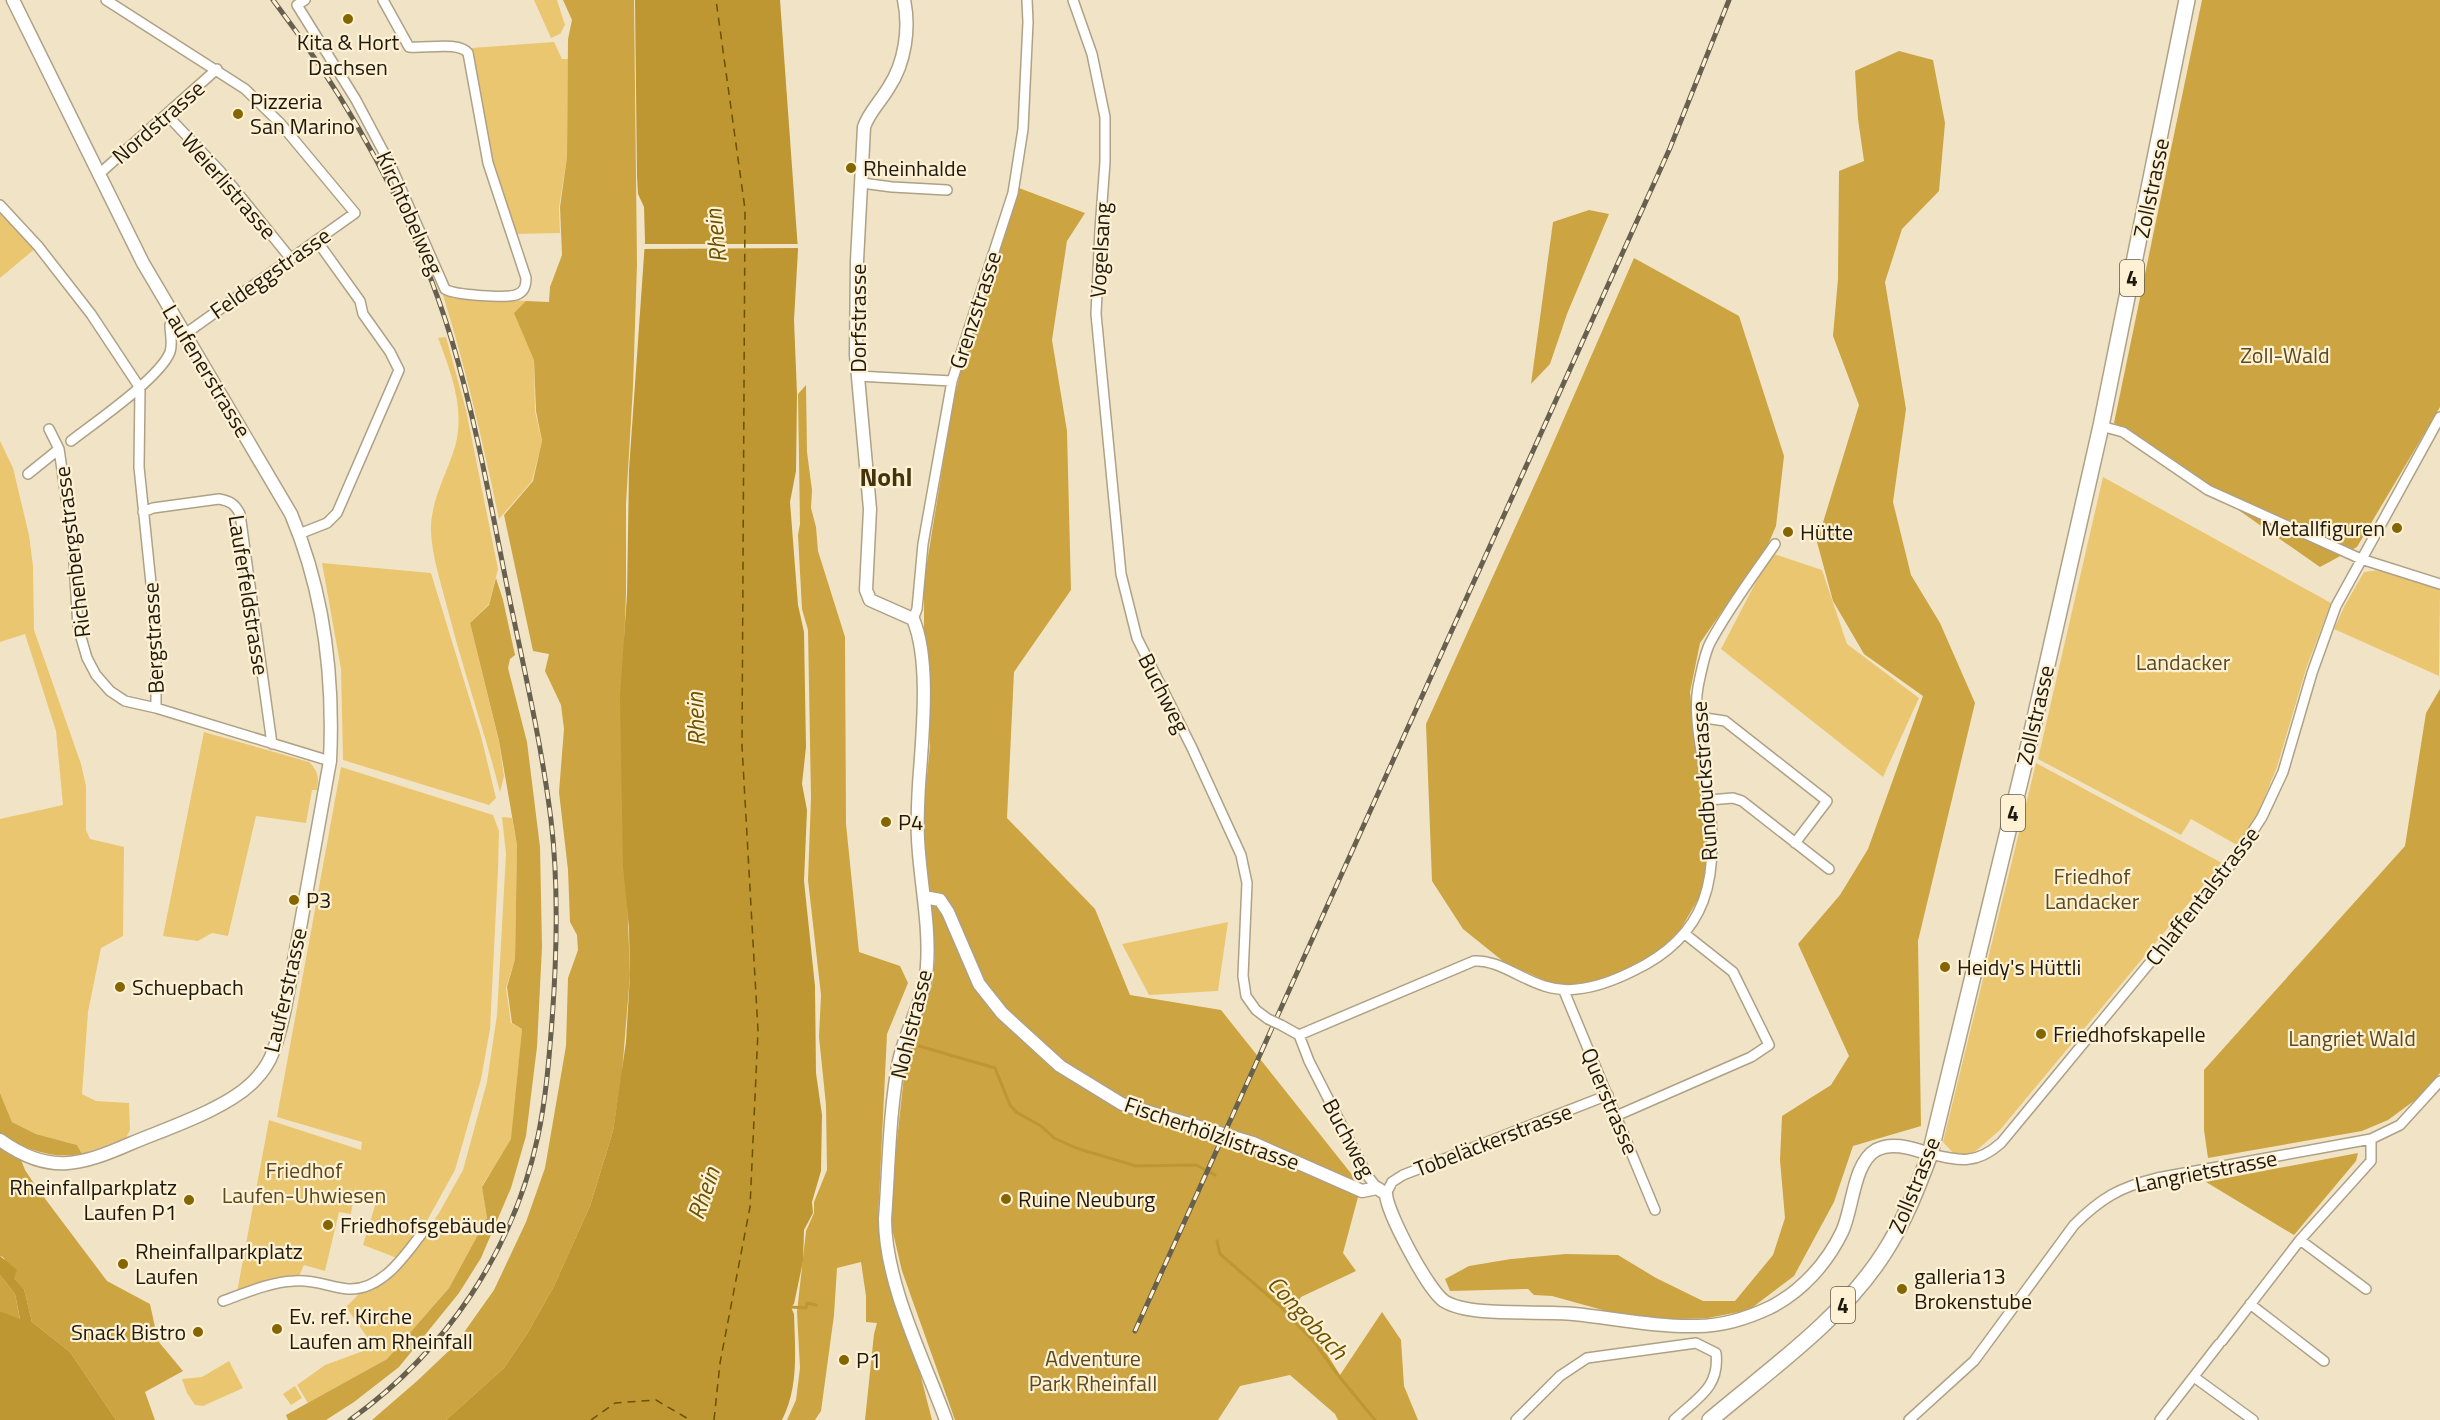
<svg xmlns="http://www.w3.org/2000/svg" width="2440" height="1420" font-family="'Titillium Web',sans-serif">
  <style>
    .green { fill: #eac670 }
    .forest { fill: #cca441 }
    .water { fill: #be9732 }
    .pier { fill: #f1e4c6 }
    .lines { fill: none; stroke-linecap: round; stroke-linejoin: round }
    .stream { stroke: #be9732; stroke-width: 3 }
    .ferry { stroke: #6b5100; stroke-width: 1.5; stroke-dasharray: 8 6; stroke-linecap: butt }
    .minor-casing { stroke: #aea185; stroke-width: 12 }
    .tertiary-casing { stroke: #aea185; stroke-width: 15 }
    .primary-casing { stroke: #aea185; stroke-width: 18 }
    .minor { stroke: #fff; stroke-width: 9 }
    .tertiary { stroke: #fff; stroke-width: 12 }
    .primary { stroke: #fff; stroke-width: 15 }
    .rail-casing { stroke: #68604f; stroke-width: 5 }
    .rail { stroke: #fff1d3; stroke-width: 3; stroke-dasharray: 9; stroke-linecap: butt }
    .minor-bridge-casing { stroke: #aea185; stroke-width: 12; stroke-linecap: butt }
    .minor-bridge { stroke: #fff; stroke-width: 9 }
    .poi-dot { fill: #856500; stroke: #fff1d3; stroke-width: 2 }
    .labels { text-anchor: middle; dominant-baseline: central; stroke-width: 4.5; stroke-linejoin: round; paint-order: stroke }
    .shield { fill: #fff1d3; stroke: #625a4a; stroke-width: 1.5 }
    .shield-label { font-size: 21px; font-weight: bold; fill: #1f1a0f }
    .poi-label { font-size: 22px; fill: #1f1a0f; stroke: #fff1d3; text-anchor: start }
    .street-label { font-size: 22px; fill: #1f1a0f; stroke: #fff1d3 }
    .park-label { font-size: 22px; fill: #5a4921; stroke: #fff1d3 }
    .water-label { font-size: 24px; font-style: italic; fill: #6b5100; stroke: #fff1d3 }
    .quarter-label { font-size: 26px; font-weight: bold; fill: #44340b; stroke: #fff1d3 }
  </style>
  <rect width="100%" height="100%" fill="#f1e4c6"/>
  <!-- green -->
  <path class="green" d="M534,0H557L565,25L560,34L551,38Z
    M554,42L562,59H568L567,157L559,208L560,233L514,234L490,163L471,48Z
    M0,210L36,248L0,278Z
    M443,295L527,301L534,360L535,411L542,442L532,481L499,519C483,443 466,369 443,295Z
    M446,337L466,410L498,569L489,604L470,623L499,742L504,776L500,792C484,729 462,667 446,603C440,580 432,555 431,532C430,504 444,479 453,453C467,414 452,375 438,338Z
    M0,441L13,468L29,535L33,566L34,630L81,764L86,786V830L90,839L124,847L123,936L101,948L88,1012L82,1094L96,1101L129,1103L130,1130L126,1138L82,1154L77,1145L36,1134L12,1122L0,1093V819L63,805L56,731L25,634L0,642Z
    M2103,477L2331,603L2306,669L2277,767L2258,813L2237,845L2191,819L2181,835L2038,759Z
    M1771,553L1822,570L1847,644L1919,698L1883,777L1721,649Z
    M322,563L431,573L481,736L496,798L489,805L343,760L341,669Z
    M2379,570L2440,590L2439,676L2334,629L2345,605L2364,572Z
    M204,732L309,762C318,770 319,778 317,790H312L306,823L256,816L228,936L212,933L198,941L163,936Z
    M2036,763L2222,863L2000,1130L1971,1155L1953,1153L1943,1142Z
    M341,767L493,815L499,831L498,869L490,1029L481,1079L455,1170L423,1228L397,1258L363,1245L377,1199L355,1193L356,1183L351,1214L339,1212L325,1271L304,1265L299,1276L275,1281L271,1278L266,1282L237,1292L269,1120L361,1150L362,1142L277,1117Z
    M502,817L512,818L517,845L515,959L506,988L511,1023L522,1029L512,1139L482,1186L487,1218L449,1288L387,1359L308,1403L297,1385L325,1365L374,1347L346,1307L359,1294L374,1290L410,1255L439,1213L463,1170L487,1082L497,1015L506,854Z
    M1228,922L1218,991L1149,995L1122,944Z
    M229,1361L243,1388L203,1406L195,1405L187,1393L182,1379L202,1377Z
    M295,1386L302,1398L291,1405L283,1394Z"/>
  <!-- forest -->
  <path class="forest" d="M563,0H634L637,264L633,386L626,504V594L621,725L630,975L622,1073L613,1131L601,1170L590,1206L554,1286L527,1334L504,1368L446,1420H372L417,1381L455,1345L494,1290L526,1222L545,1168L566,1046L568,978L578,950L577,935L570,922L568,870L559,792L564,729L561,705L545,671L549,654L533,651L504,515L533,481L542,441L536,411L534,360L514,313L526,301L549,302L550,287L562,255L560,207L567,157L568,39L572,20Z
    M2202,0H2440V407L2357,547L2320,567L2114,423Z
    M1899,51L1933,60L1945,123L1939,191L1902,229L1885,282L1906,409L1893,502L1911,575L1940,623L1975,703L1918,941L1921,1126L1853,1146L1834,1202L1794,1276L1749,1310L1708,1318L1654,1320L1628,1317L1552,1296L1534,1295L1528,1289L1450,1291L1445,1279L1469,1266L1511,1259L1566,1254L1618,1255L1656,1278L1703,1301H1735L1773,1255L1785,1218L1780,1160L1782,1116L1831,1085L1849,1056L1798,944L1840,895L1868,849L1923,696L1864,654L1833,601L1817,542L1859,405L1833,336L1838,279L1839,171L1864,161L1858,119L1855,71Z
    M1019,188L1085,213L1067,241L1052,340L1067,431L1071,590L1014,672L1007,818L1095,909L1130,995L1221,1010L1361,1186L1343,1253L1356,1271L1301,1297L1297,1306L1340,1375L1382,1312L1401,1340L1404,1386L1418,1420H1338L1335,1414L1290,1375L1240,1386L1218,1420H955L902,1271L891,1224L896,1150L906,1057L932,986L935,958L921,834L930,746L924,628V581L953,403L968,341Z
    M1589,210L1609,214L1567,314L1550,364L1531,384L1553,222Z
    M1634,258L1739,316L1784,456L1776,526L1760,563L1730,600L1700,643L1690,692L1708,861L1700,896L1680,930L1652,957L1613,980L1561,988L1504,962L1463,929L1432,881L1426,724L1548,455Z
    M806,385L807,452L812,490L811,508L816,527L818,551L845,637L846,824L859,952L900,966L908,983L887,1034L878,1219L881,1247L913,1346L932,1420H865L874,1334L877,1323L866,1322V1296L861,1262L837,1268L834,1315L821,1411L815,1420H787L796,1400L800,1368L797,1312L806,1231L814,1213V1202L827,1170L826,1105L819,1037L821,995L808,880L811,798L808,630L802,609L798,535L800,524L798,394Z
    M496,578L503,600L515,655L510,659L508,668L527,742L540,847L542,947L537,1047L526,1136L511,1188L481,1258L459,1293L399,1367L354,1402L326,1420H288L286,1415L387,1359L449,1288L487,1218L482,1187L511,1139L522,1029L512,1023L507,987L515,959L517,845L499,741L470,623L489,605Z
    M2440,689V1073L2418,1098L2388,1120L2362,1131L2208,1158L2204,1130V1070L2405,846L2426,713Z
    M0,1093L12,1122L36,1134L77,1145L82,1154C53,1158 39,1153 14,1142L25,1170L37,1188L107,1281L150,1304L158,1341L183,1371L145,1392L155,1420H116L70,1352L32,1322L24,1289L14,1278L3,1257L0,1256Z
    M2358,1153L2356,1161L2294,1235L2206,1182Z
    M0,1275L15,1294L20,1320L0,1311Z"/>
  <!-- water -->
  <path class="water" d="M635,0H780L798,250L794,320L797,394L796,471L790,502L798,605L804,632L806,747L802,784L807,810L804,881L815,986L816,1073L822,1115L821,1171L812,1202L813,1213L804,1230L803,1261L794,1304L791,1307L794,1314C795,1350 799,1387 782,1420H446L504,1368L527,1334L554,1286L590,1206L613,1131L626,1042L630,975L629,928L623,866L620,696L627,595L629,470L645,241L644,207L638,194L637,177Z
    M0,1256L17,1270L14,1278L24,1289L32,1322L70,1352L116,1420H0V1311L20,1319L15,1294L0,1275Z"/>
  <!-- pier -->
  <path class="pier" d="M642,244H800L801,248L641,249Z"/>
  <g class="lines">
    <!-- stream -->
    <path class="stream" d="M919,1046L995,1068L1010,1105L1016,1112L1041,1126L1054,1138L1076,1148L1136,1166L1196,1165L1215,1175
      M1217,1241L1220,1254L1279,1305L1315,1343L1338,1375L1375,1420
      M787,1304L791,1307L806,1308L807,1303L816,1305"/>
    <!-- ferry -->
    <path class="ferry" d="M591,1420L615,1403L656,1400L690,1420
      M714,1420L720,1363L750,1207L758,1031L742,746L745,209L716,0"/>
    <!-- minor casing -->
    <g class="minor-casing">
      <path id="minor" d="M106,0L245,89L280,123L355,213L185,334
        M305,0L297,5L356,100L391,166L445,289C454,295 509,299 518,294C525,291 526,285 526,278L488,163L468,53C459,41 424,49 409,47L383,0
        M1073,0L1092,54L1105,117V162L1100,230L1096,314L1121,574L1137,638L1192,748L1241,855L1247,883L1243,976L1246,996L1256,1010L1268,1019
        M167,115L220,171L291,259
        M98,175L217,69
        M862,183L892,187L947,190
        M0,205L38,246L91,314L140,388L139,467L156,632V708L330,761
        M857,376L952,381
        M2101,426L2123,432L2208,490L2361,559L2440,584
        M49,429L59,449L73,546L78,627L87,658L96,675L110,691L125,701L156,708
        M71,441C94,423 160,378 170,352C173,343 170,334 170,325L174,317
        M28,474L59,449
        M143,512L153,508L219,499C230,501 235,504 240,514L272,744
        M299,534L327,523L337,513L399,370L390,352L363,314L360,301L317,241
        M913,619L917,609L923,544L952,381L1013,193L1023,129L1028,22L1027,0
        M1698,717L1725,721L1827,801L1795,843
        M1709,800L1733,798L1742,801L1829,869
        M1564,991L1655,1210
        M1281,1025L1299,1035L1309,1061L1367,1175L1377,1188
        M1299,1035L1474,961C1507,959 1534,995 1577,989C1598,987 1615,980 1633,971C1709,935 1719,877 1709,800C1705,766 1692,720 1698,687C1701,673 1704,655 1710,643C1728,609 1753,576 1775,544
        M1616,1116L1751,1057L1769,1045L1733,972L1685,934
        M1930,1154C1960,1161 1976,1165 2001,1143L2233,862L2262,817L2283,772L2312,673L2336,606L2440,417
        M1386,1194L1392,1182L1403,1175L1608,1095
        M2300,1240L2366,1289
        M223,1301C245,1293 270,1282 294,1281C312,1279 330,1287 348,1289C381,1291 405,1256 422,1233
        M2250,1304L2324,1361
        M2222,1341L2300,1240L2371,1161V1139
        M2194,1377L2253,1420
        M1516,1420L1560,1376L1587,1358L1696,1343L1716,1353C1720,1388 1697,1398 1674,1420
        M1909,1420L1974,1361L2074,1225C2101,1198 2120,1187 2157,1178L2371,1139L2400,1125L2440,1081
        M2160,1420L2219,1344"/>
    </g>
    <!-- tertiary casing -->
    <g class="tertiary-casing">
      <path id="tertiary" d="M904,0C910,28 905,63 889,87C881,101 869,112 864,127L857,261L856,355L870,509L866,590L870,600L913,619C931,660 922,740 919,785C918,803 917,822 918,839C920,881 930,924 927,966C925,999 906,1029 899,1061C889,1113 889,1167 885,1219C885,1283 924,1360 946,1420
        M924,897L940,900L948,912L979,984L1002,1013L1060,1066L1122,1104L1253,1143L1362,1191L1377,1188L1386,1194C1387,1213 1428,1290 1444,1301C1471,1318 1540,1310 1574,1314C1614,1318 1656,1327 1697,1326C1722,1326 1748,1318 1771,1307C1802,1291 1827,1263 1842,1232C1853,1209 1853,1163 1876,1150C1893,1141 1913,1149 1930,1154
        M0,1140C49,1175 79,1166 132,1143C168,1128 226,1109 253,1082C261,1074 269,1063 273,1052C285,1020 289,983 296,950C307,887 319,824 330,761C334,677 324,592 291,514L143,263L13,0"/>
    </g>
    <!-- primary casing -->
    <g class="primary-casing">
      <path id="primary" d="M1710,1420C1769,1370 1842,1319 1884,1253C1904,1222 1917,1189 1930,1154L2030,740L2101,426L2187,0"/>
    </g>
    <!-- minor -->
    <use href="#minor" class="minor"/>
    <!-- tertiary -->
    <use href="#tertiary" class="tertiary"/>
    <!-- primary -->
    <use href="#primary" class="primary"/>
    <!-- rail casing -->
    <g class="rail-casing">
      <path id="rail" d="M273,0C351,103 415,218 452,341C478,428 493,518 511,606C526,677 542,748 551,820C559,887 557,954 552,1021C549,1059 546,1098 538,1136C513,1252 445,1352 350,1420
        M1135,1331L1670,148L1729,0"/>
    </g>
    <!-- rail -->
    <use href="#rail" class="rail"/>
    <!-- minor-bridge casing -->
    <g class="minor-bridge-casing">
      <path id="minor-bridge" d="M1268,1019L1281,1025"/>
    </g>
    <!-- minor-bridge -->
    <use href="#minor-bridge" class="minor-bridge"/>
  </g>
  <!-- markers -->
  <g class="poi-dot">
    <circle cx="348" cy="19" r="6"/>
    <circle cx="238" cy="114" r="6"/>
    <circle cx="851" cy="168" r="6"/>
    <circle cx="2397" cy="528" r="6"/>
    <circle cx="1788" cy="532" r="6"/>
    <circle cx="886" cy="822" r="6"/>
    <circle cx="294" cy="900" r="6"/>
    <circle cx="1945" cy="967" r="6"/>
    <circle cx="120" cy="987" r="6"/>
    <circle cx="2041" cy="1034" r="6"/>
    <circle cx="1006" cy="1199" r="6"/>
    <circle cx="189" cy="1200" r="6"/>
    <circle cx="328" cy="1225" r="6"/>
    <circle cx="123" cy="1264" r="6"/>
    <circle cx="1902" cy="1289" r="6"/>
    <circle cx="277" cy="1329" r="6"/>
    <circle cx="198" cy="1332" r="6"/>
    <circle cx="844" cy="1360" r="6"/>
  </g>
  <g class="labels">
    <!-- shield labels -->
    <g class="shield">
      <rect x="2120" y="260" width="24" height="36" rx="4.5"/>
      <rect x="2001" y="795" width="24" height="36" rx="4.5"/>
      <rect x="1831" y="1287" width="24" height="36" rx="4.5"/>
    </g>
    <g class="shield-label">
      <text x="2132" y="278">4</text>
      <text x="2013" y="813">4</text>
      <text x="1843" y="1305">4</text>
    </g>
    <!-- poi labels -->
    <g class="poi-label">
      <text x="348" y="42" text-anchor="middle">Kita &amp; Hort<tspan x="348" dy="25">Dachsen</tspan></text>
      <text x="250" y="101">Pizzeria<tspan x="250" dy="25">San Marino</tspan></text>
      <text x="863" y="168">Rheinhalde</text>
      <text x="2385" y="528" text-anchor="end">Metallfiguren</text>
      <text x="1800" y="532">Hütte</text>
      <text x="898" y="822">P4</text>
      <text x="306" y="900">P3</text>
      <text x="1957" y="967">Heidy's Hüttli</text>
      <text x="132" y="987">Schuepbach</text>
      <text x="2053" y="1034">Friedhofskapelle</text>
      <text x="177" y="1187" text-anchor="end">Rheinfallparkplatz<tspan x="177" dy="25">Laufen P1</tspan></text>
      <text x="1018" y="1199">Ruine Neuburg</text>
      <text x="340" y="1225">Friedhofsgebäude</text>
      <text x="135" y="1251">Rheinfallparkplatz<tspan x="135" dy="25">Laufen</tspan></text>
      <text x="1914" y="1276">galleria13<tspan x="1914" dy="25">Brokenstube</tspan></text>
      <text x="289" y="1316">Ev. ref. Kirche<tspan x="289" dy="25">Laufen am Rheinfall</tspan></text>
      <text x="186" y="1332" text-anchor="end">Snack Bistro</text>
      <text x="856" y="1360">P1</text>
    </g>
    <!-- street labels -->
    <g class="street-label">
      <text transform="translate(158 122) rotate(-41)">Nordstrasse</text>
      <text transform="translate(229 186) rotate(49)">Weierlistrasse</text>
      <text transform="translate(2151 188) rotate(-78)">Zollstrasse</text>
      <text transform="translate(410 213) rotate(66)">Kirchtobelweg</text>
      <text transform="translate(1100 250) rotate(-87)">Vogelsang</text>
      <text transform="translate(270 273) rotate(-35)">Feldeggstrasse</text>
      <text transform="translate(975 310) rotate(-72)">Grenzstrasse</text>
      <text transform="translate(858 318) rotate(-90)">Dorfstrasse</text>
      <text transform="translate(207 371) rotate(59)">Laufenerstrasse</text>
      <text transform="translate(72 552) rotate(-97)">Richenbergstrasse</text>
      <text transform="translate(249 595) rotate(81)">Lauferfeldstrasse</text>
      <text transform="translate(153 638) rotate(-93)">Bergstrasse</text>
      <text transform="translate(1164 693) rotate(63)">Buchweg</text>
      <text transform="translate(2035 715) rotate(-77)">Zollstrasse</text>
      <text transform="translate(1704 781) rotate(-94)">Rundbuckstrasse</text>
      <text transform="translate(2202 896) rotate(-52)">Chlaffentalstrasse</text>
      <text transform="translate(285 990) rotate(-77)">Lauferstrasse</text>
      <text transform="translate(911 1024) rotate(-76)">Nohlstrasse</text>
      <text transform="translate(1610 1101) rotate(67)">Querstrasse</text>
      <text transform="translate(1212 1133) rotate(19)">Fischerhölzlistrasse</text>
      <text transform="translate(1349 1138) rotate(62)">Buchweg</text>
      <text transform="translate(1493 1140) rotate(-21)">Tobeläckerstrasse</text>
      <text transform="translate(2206 1171) rotate(-11)">Langrietstrasse</text>
      <text transform="translate(1914 1185) rotate(-68)">Zollstrasse</text>
    </g>
    <!-- park labels -->
    <g class="park-label">
      <text x="2285" y="355">Zoll-Wald</text>
      <text x="2183" y="662">Landacker</text>
      <text x="2092" y="876">Friedhof<tspan x="2092" dy="25">Landacker</tspan></text>
      <text x="2352" y="1038">Langriet Wald</text>
      <text x="304" y="1170">Friedhof<tspan x="304" dy="25">Laufen-Uhwiesen</tspan></text>
      <text x="1093" y="1358">Adventure<tspan x="1093" dy="25">Park Rheinfall</tspan></text>
    </g>
    <!-- water labels -->
    <g class="water-label">
      <text transform="translate(715 236) rotate(-96)">Rhein</text>
      <text transform="translate(695 719) rotate(-92)">Rhein</text>
      <text transform="translate(703 1193) rotate(-71)">Rhein</text>
      <text transform="translate(1308 1317) rotate(47)">Congobach</text>
    </g>
    <!-- quarter labels -->
    <g class="quarter-label">
      <text x="886" y="476">Nohl</text>
    </g>
  </g>
</svg>
